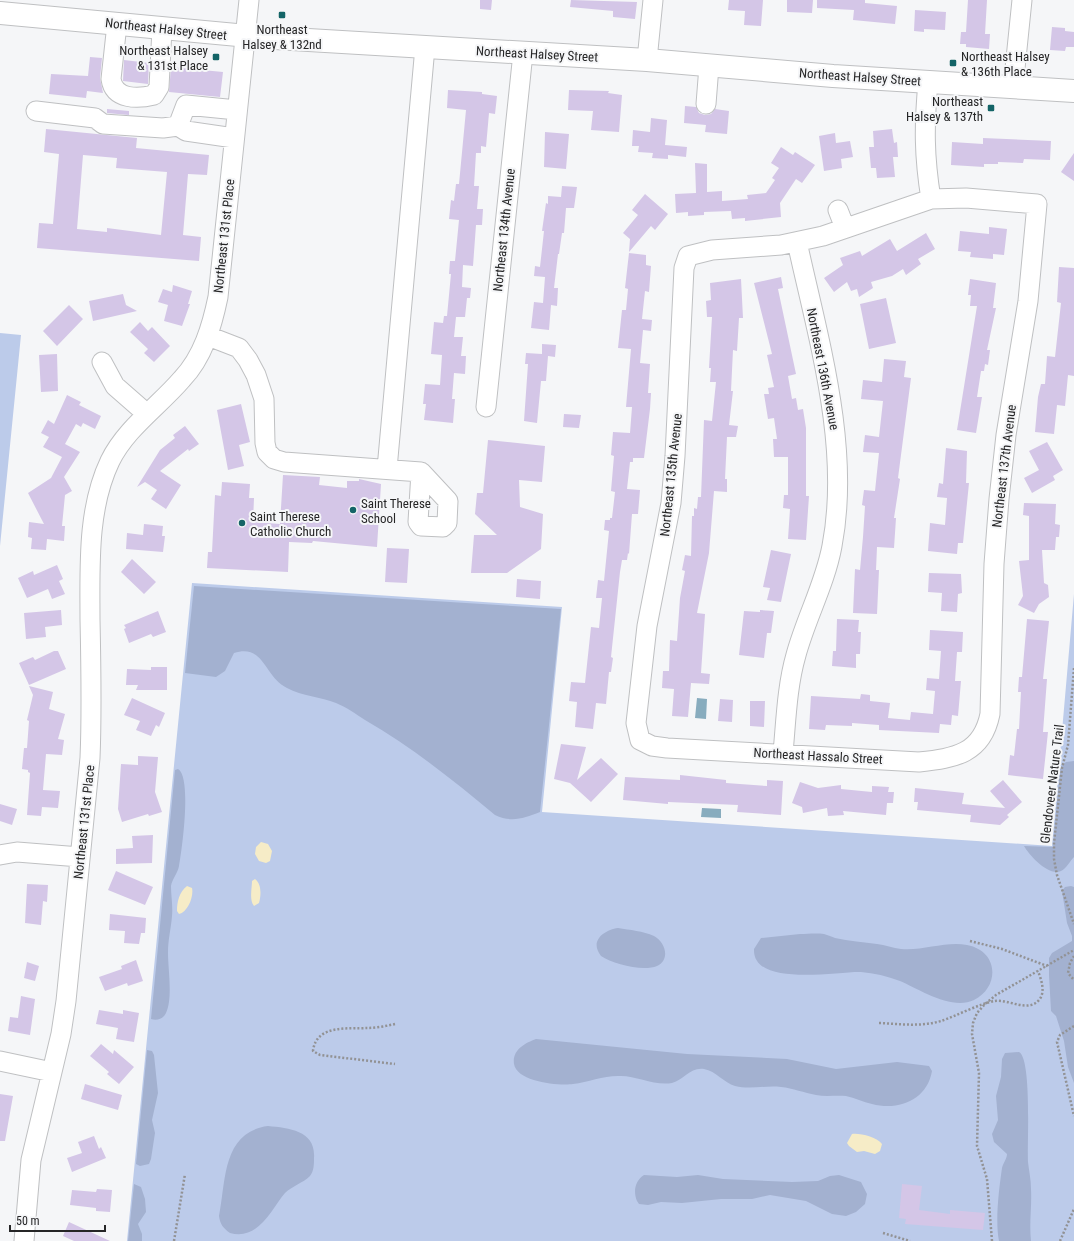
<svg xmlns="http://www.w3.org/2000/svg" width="1074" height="1241" font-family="'Roboto Condensed',sans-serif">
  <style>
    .green { fill: #bccbea }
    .forest { fill: #a3b1d0 }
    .sand { fill: #f6ecc7 }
    .water { fill: #88acbe }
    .building { fill: #d4c6e7; fill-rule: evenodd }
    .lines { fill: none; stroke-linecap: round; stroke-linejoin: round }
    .minor-casing { stroke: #bfc0c2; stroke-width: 21 }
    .major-casing { stroke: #bfc0c2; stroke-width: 24 }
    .path { stroke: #929294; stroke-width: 2.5; stroke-dasharray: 2 2; stroke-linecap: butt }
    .minor { stroke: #fff; stroke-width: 19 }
    .major { stroke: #fff; stroke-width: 22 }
    .poi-dot { fill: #146467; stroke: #f5f6f8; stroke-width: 1.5 }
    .labels { text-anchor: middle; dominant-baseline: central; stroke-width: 4; stroke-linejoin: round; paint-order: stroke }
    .street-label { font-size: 13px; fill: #262627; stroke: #f5f6f8 }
    .poi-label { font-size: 13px; fill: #262627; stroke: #f5f6f8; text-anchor: start }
  </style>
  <rect width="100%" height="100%" fill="#f5f6f8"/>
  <!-- green -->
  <path class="green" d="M0,333L21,335L0,546Z
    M192,583L562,607L542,812L1052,846L1074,594V1241H127Z"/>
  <!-- forest -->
  <path class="forest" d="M194,586L561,609L540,812C524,818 512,823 495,815C454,781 412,747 365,720C356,714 346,707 336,703C321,697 302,696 287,688C264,677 264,643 234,653L225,671L216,677L185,673Z
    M1074,761V857C1070,861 1066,869 1061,871C1049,877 1029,855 1024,846L1053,847L1060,767L1066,762Z
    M178,769C192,777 182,850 179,866C178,873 172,879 171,886C171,896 173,906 172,916C171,929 168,939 168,953C168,969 173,998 166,1013C163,1019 157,1021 151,1019L175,770Z
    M1071,886L1074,887V1083L1068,1067L1064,1041L1056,1016L1051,1011L1049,975V958L1052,953L1072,941V936L1067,923L1062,891L1065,887Z
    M618,928C630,930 643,931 654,936C665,942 671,959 657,966C643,972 613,964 601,956C589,941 604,930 618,928Z
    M800,934C807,934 816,933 824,934C828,935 832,937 835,938C849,941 864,942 877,944C885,945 893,948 901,949C923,951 946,941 967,945C999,951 1000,987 974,1000C952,1011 919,989 900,981C887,976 874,973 861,972C839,971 752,988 754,949L761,938Z
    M536,1039L687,1054L787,1059L836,1069L897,1062L929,1066L932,1071C927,1100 899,1111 872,1104C863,1102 855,1098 846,1096C836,1095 826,1097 816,1095C804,1093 793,1088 781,1087C766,1085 750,1090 735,1086C724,1083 716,1071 704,1069C690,1067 684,1080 672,1083C655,1086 637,1076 621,1076C605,1075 589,1082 573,1084C559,1086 517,1082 514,1064C512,1050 525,1043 536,1039Z
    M147,1050L152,1051L154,1055L158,1093L152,1120L155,1133L151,1159L149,1164L140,1166L136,1164Z
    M1019,1052C1032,1059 1027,1144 1028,1162C1029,1171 1031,1180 1031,1189C1032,1207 1029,1223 1031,1241H999C995,1221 999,1189 1002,1168C1003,1163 1007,1159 1007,1154L994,1142L992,1134L998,1120L996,1096L1001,1077L1002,1059L1005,1053Z
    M268,1126C290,1128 316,1131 314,1158C314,1164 314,1171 310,1176C303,1183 292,1186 285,1193C272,1208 259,1241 230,1233C223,1228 220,1224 219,1216C226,1181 222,1132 268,1126Z
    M644,1175L677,1177L698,1175L723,1179L792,1182L818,1181L830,1176L839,1175L861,1182L867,1194L865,1204L856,1212L846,1216L832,1214L806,1201L770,1195L752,1199H721L682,1203L661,1202L648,1205L639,1204L637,1201C633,1191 635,1181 644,1175Z
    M134,1184L141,1187L145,1199L146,1212L138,1224L142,1234V1241H128Z"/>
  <!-- sand -->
  <path class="sand" d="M261,842L268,844L272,851L270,861L266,863L259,861L255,854L256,847Z
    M255,879C262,884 261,896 259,903L254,906C249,900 252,888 252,881Z
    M187,886L192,888C194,896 188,912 179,914L177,911C177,902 179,892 187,886Z
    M852,1134C860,1133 877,1137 882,1144L880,1151L875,1154L864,1151L857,1152L849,1146L847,1143Z"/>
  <!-- water -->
  <path class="water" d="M697,698L707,699L706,719L695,718Z
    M702,808L721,809V818L701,817Z"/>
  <!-- building -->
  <path class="building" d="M480,0H492L491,10L480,9Z
    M571,0L637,2L635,19L613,17V11L570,7Z
    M729,0H763L761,26L744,25L745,11L728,10Z
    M787,0H813L812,13L787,12Z
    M817,0H865V3L897,6L895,24L853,20L854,10L817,8Z
    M968,0H987L985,34H990L989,49L966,47V44H960L961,32H966Z
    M915,10L946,12L945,30L924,29V32L914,31Z
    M1052,27L1065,28V31L1074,32V47H1066L1065,51L1050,50Z
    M90,57L102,58L100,78L103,93L87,91L86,98L49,94L51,74L88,76Z
    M124,60L149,63L148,84L123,81Z
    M171,67L223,72L220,97L169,92Z
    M448,90L482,92V94L497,96L495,114L489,113L486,147L481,146V153H476L474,186H479L477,209H483L482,225H476L473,266L463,265L462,287L471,288L470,298H467L465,317H456L454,337H463L461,356H466L465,374L454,373L452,399H455L453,423L424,420L426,404H423L425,384L440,385L442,355L431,354L434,322L443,323L444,316H447L451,274H449L450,261H455L459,220L449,219L451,200L454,201L456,184H459L466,110L447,108Z
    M569,90L609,91L608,93L622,95L619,132L591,130L593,111L568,110Z
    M685,106L696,107L699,113L705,115L711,114L715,109L729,111L727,134L705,132L706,125L684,123Z
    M107,109L129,111V115L107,113Z
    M651,118L667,120L665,145L687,147L686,157L668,155V159L652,158L653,153L638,152L639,146H632L633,130L650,132Z
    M46,129L137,138L136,148L209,155L207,175L188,174L183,235L201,237L199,261L37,248L39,223L53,224L59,154L44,152ZM83,155L117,158L116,168L167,172L161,235L107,228V232L77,229Z
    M892,129L894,143L897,142L898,157H893L895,177L877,178L876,168H871L869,147H874L873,131Z
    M545,132L569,134L566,169L544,167Z
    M835,133L836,143L850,141L853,157L841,159L842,168L824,171L819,136Z
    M983,138L1051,141L1050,160L1024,159L1023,163L998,162V164H984V167L951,165L952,142L983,144Z
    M781,147L793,155L795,152L815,165L802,183L796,179L780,203L781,217L745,221V218L732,219L731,211L704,212V215L688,216V212L676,213L675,194L696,193L695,163L707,164V192L722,191V201L748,199L747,195L766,193L775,180L772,178L779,168L771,163Z
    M1074,153V181L1061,172Z
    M562,186L577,187L574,208H566L564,233H562L559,254H558L554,288H558L557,306L551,305L549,330L531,328L534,302L543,303L545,277L534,276L535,266L540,267L544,231H542L546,203L548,204V196L561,197Z
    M645,194L668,214L655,230L651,226L629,252L630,239L623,233L638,215L632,210Z
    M989,227L1007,229L1004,255L993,254V259L970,257L971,252L958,251L960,231L989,234Z
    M926,233L935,249L918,259L921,264L906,275L903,269L892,276L871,282L873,288L859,297L857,289L851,291L847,282L834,292L824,278L843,265L840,258L860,251L862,256L890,239L897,251Z
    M629,253L646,255V265L651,266L649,292L645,291L642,319L652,320L651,331L643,330L640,363L650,364L648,393H651L650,409L644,458H633V462H630L627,489L640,490L638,514H632L629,554L628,553L627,560H622L620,572L611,657L613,658L611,672H609L606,704L596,703L593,729L575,727L577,702L569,701L571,682L585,683L591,627L599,628L602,598H596L598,580L604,581L609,531L604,530L605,520H610V518H612L615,492L611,491L614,456L611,455L613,432L630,433L632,407H626L631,349L618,348L622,310H626L628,289L625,288Z
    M1059,267L1074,268V376L1068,375L1065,406L1057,405L1054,434L1035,432L1038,397L1041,384H1045L1047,356L1055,357L1061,303L1057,302Z
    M781,277L783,288L778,289L796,374L788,376L792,399L796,398L798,410L803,409L806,428V496H809L806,540L788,539L790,509L783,508L784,495H788V457H774L773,439H777L774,418L768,419L764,394H769L768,388L774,387L767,355L772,354L754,283Z
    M741,279L743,318H739L737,351L733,350L731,391H733L729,425L738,426L736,437H727L725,479H727V492L714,491L709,553L697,613L705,614L701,673L710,674L709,684L691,683L688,717L672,716L674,689L662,688L663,671H669L670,640L677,641L680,598L685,571L682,570L685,555L691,556L692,516H694V508L697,509L698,497H701L704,420L712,421L716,382H710L711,368H709L712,317H707L706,301L711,300L710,283Z
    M970,279L996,283L993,308H996L987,350H990L988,365L985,364L984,371H981L977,397H982L976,433L957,430L977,306H970L971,295H968Z
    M173,285L192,291L188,304H190L182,326L164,321L168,305L158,302L163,289L172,292Z
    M123,294L126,305L137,311L93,321L89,301Z
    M886,298L896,343L869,349L860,304Z
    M69,305L83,319L57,346L43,331Z
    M140,322L148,331L152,327L170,346L154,362L144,353L148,349L130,332Z
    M542,344L556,345L555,357L548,356L546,381H541L537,423L524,421L528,364H525L526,353L542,354Z
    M57,354L58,391L41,392L39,355Z
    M884,359L906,361L904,377L911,378L898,478L900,479L894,518H896L894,548L877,547L876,570H879L877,614L853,613L855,569L860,570L863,537L865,506L862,505L864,490L875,491L879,453L863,452L865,435L879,437L883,401L861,399L863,380L882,382Z
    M67,395L81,402L79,405L101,416L95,429L83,423L81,427L76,424L65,444L80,452L64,477L72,491L65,495L62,526H65L64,541L47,539L46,550L31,549L32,538L28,537L29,522L44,524L28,493L51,478L62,457L43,447L49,437L41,433L48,420L54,424Z
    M241,404L250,442L239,445L244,466L228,470L217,410Z
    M564,414L581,415L579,428L563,427Z
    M185,426L199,444L189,451L188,449L160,471L181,485L166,509L151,499L157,490L145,482L137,487L160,450L175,438L173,435Z
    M488,440L545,446L542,482L519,480L520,507L543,514L541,549L507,573H471L474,535H497L475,514L477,493H483Z
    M1047,442L1063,470L1053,476L1055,480L1032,493L1024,478L1039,470L1029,451Z
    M946,448L967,451L966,483H969L963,543H958L957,554L928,551L930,523L945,525L947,498L937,497L939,483L943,484Z
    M283,475L320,477L319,485L347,488V481H359V479L381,484L377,547L313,541L312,543L289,542L288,572L207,568L208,552H212L215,495L221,496L222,482L250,484L249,498H254L253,522L280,524Z
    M1024,503L1056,504L1055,524L1060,525L1059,537H1056L1055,550H1042L1044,583L1048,585L1049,597L1039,604L1034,613L1018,605L1023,596L1019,561L1029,560V516L1023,515Z
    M144,524L163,526L162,536H165L163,552L126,549L127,533L143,535Z
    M387,548L409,549L407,583L385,582Z
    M771,550L791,554L781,602L767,600L770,588L763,587Z
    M132,559L156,582L144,594L121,572Z
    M57,565L63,579L59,581L65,594L52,599L48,589L27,598L18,578L33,571L34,575Z
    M929,573L961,574L962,593L958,594L957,612L941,611L942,593L928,592Z
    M517,579L541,581L540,599L516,597Z
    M61,610L62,625L45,627L46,637L26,639L24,613Z
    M760,610L774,611L771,633H767L764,658L739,655L744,611L760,612Z
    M158,611L166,632L153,637L151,634L129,643L124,629L126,628L124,625Z
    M837,619L859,620L858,632H861L860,654H856V668L832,666L833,651H836Z
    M1027,619L1049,621L1043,679H1047L1043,732H1048L1043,779L1008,775L1010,755L1014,756L1017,729H1019L1021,692H1018L1019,677H1022Z
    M930,630L963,632L962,652H957L955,681H961L958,716L952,715L951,725L940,724L939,733L879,730V725L852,723V726L826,725L825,730L809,729L811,696L860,699L861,694L870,695V701L890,703L888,718L910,720L911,712L933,714L935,691L926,690L927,678L939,679L941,651L929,650Z
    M54,651H58L66,669L29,685L19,663L33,657L35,660Z
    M151,667H167V690H136L138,685H126L127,669L151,670Z
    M29,686L53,692L49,709L65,714L58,739L64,740L62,755L46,754L43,790L60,791L58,808L42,807L41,816L27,815L30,773L28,772V770L22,769L24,748H27L29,721L27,720L33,695Z
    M132,698L165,713L159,727L156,725L151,736L136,730L140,721L124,715Z
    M720,699L733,700L732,722L718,721Z
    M750,701H765L764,727L750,726Z
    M561,744L586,747L577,780L601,758L618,774L591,802L570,783L554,779Z
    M138,756L158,757L155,792L162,812L149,816L148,814L122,822L118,809L121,764L138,765Z
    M680,775L726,780V783L767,786V780L783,781L781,815L737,812L738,805L668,802V804L623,800L625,777L680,780Z
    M1003,780L1022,802L1007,815L1009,817L1000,825L970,822L971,815L917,810L918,802H914L915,788L964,793L962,804L1005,808L990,791Z
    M800,782L818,788L841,785V789L872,792V786L889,787L888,792H894L893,803H887L886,815L843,811L844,815L828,816L827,808L803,813L802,807L792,803Z
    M0,804L17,809L12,825L0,821Z
    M153,835L152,863L116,864V849L133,848L132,836Z
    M116,871L153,887L145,905L108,890Z
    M27,884L48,885L47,902L43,901L41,925L25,923Z
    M110,914L146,918L145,933H141L139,944L124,943L125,931L109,930Z
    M136,960L143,981L128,986L127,983L105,991L99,977L122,969L121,966Z
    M27,962L39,966L35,981L24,978Z
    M21,996L35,999L30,1035L8,1031L10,1017L18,1018Z
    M99,1010L123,1014V1010L139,1013L134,1042L116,1039L118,1028L96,1024Z
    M101,1044L113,1054L114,1050L134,1067L119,1084L107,1074L109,1072L90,1056Z
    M85,1084L122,1095L118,1110L81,1099Z
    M0,1094L13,1096L5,1141H0Z
    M94,1136L99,1149L101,1147L106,1158L72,1172L67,1158L82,1153L78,1142Z
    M902,1184L922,1186L919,1210L950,1214V1210L985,1213L983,1230L905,1224L906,1219L899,1218Z
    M97,1189L112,1190L110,1212L96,1211V1208L70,1205L72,1190L96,1192Z
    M69,1222L110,1241H74L63,1236Z"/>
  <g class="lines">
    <!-- minor casing -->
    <g class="minor-casing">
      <path id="minor" d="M117,24L111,79C114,100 138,99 154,95L159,87L162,29
        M647,60L653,0
        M928,82C924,126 924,156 931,199
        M1013,88L1022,0
        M706,104L709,66
        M36,111L95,118L103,124L163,128L178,126
        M234,138L186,131L178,126L186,105L237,110
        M966,198L1037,204L1028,301L1006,435L999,499L994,564L990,714C982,754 955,758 919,762L667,748L652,746L640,740L636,723L647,626L671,503L675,456L684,268L688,256L712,250L781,245L823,236L931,199Z
        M838,210L845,228
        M208,336L239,348L248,360L256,375L264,399L265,443L267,452L274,459L284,462L421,472L448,501L447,523L443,527L421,526L418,522L421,472
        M102,362L115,386L147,414
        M486,407L523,53
        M387,469L425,47
        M783,753C786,721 787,686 796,655C806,618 825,584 832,546C851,447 818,338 797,242
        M0,855L17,852L80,857
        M0,1061L52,1072
        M24,1241L31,1160L61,1034L66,1001L90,758C92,712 91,665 90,619C90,567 87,509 110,461C126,428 159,406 182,379C203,357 212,326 218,297L249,0"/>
    </g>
    <!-- major casing -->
    <g class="major-casing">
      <path id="major" d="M0,13L258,37L647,60L833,76L1074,91"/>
    </g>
    <!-- path -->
    <path class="path" d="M1074,668L1068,745L1062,768L1054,843V859L1057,875L1074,924
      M970,941L1002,949L1047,966
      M1074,956L1070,963L1068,973L1074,980
      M879,1023C900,1024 921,1027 941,1021C956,1016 981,1003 995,1001C1009,999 1028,1013 1039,1000C1046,992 1041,979 1038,971
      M395,1024C386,1026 376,1028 367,1028C349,1029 316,1024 313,1051L320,1055L395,1064
      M1074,1026L1060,1035L1057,1042L1074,1116
      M883,1233L910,1241
      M174,1241L185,1174
      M992,1241L987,1179L977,1146L979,1073L972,1034L973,1023L977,1013L985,1004L996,995L1074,950
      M1060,1241L1074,1209"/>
    <!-- minor -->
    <use href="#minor" class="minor"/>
    <!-- major -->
    <use href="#major" class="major"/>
  </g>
  <!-- markers -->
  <g class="poi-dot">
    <rect x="278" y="11" width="8" height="8" rx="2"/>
    <rect x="212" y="53" width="8" height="8" rx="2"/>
    <rect x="949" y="59" width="8" height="8" rx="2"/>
    <rect x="987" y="104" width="8" height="8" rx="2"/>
    <circle cx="353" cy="510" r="4"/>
    <circle cx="242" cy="523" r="4"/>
  </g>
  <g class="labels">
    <!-- street labels -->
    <g class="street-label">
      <text transform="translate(166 29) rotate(6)">Northeast Halsey Street</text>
      <text transform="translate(537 54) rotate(3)">Northeast Halsey Street</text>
      <text transform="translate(860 77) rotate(4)">Northeast Halsey Street</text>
      <text transform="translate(504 230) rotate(-84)">Northeast 134th Avenue</text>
      <text transform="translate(224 236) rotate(-84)">Northeast 131st Place</text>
      <text transform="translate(823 369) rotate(79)">Northeast 136th Avenue</text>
      <text transform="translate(1004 466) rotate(-83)">Northeast 137th Avenue</text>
      <text transform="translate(671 475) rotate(-84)">Northeast 135th Avenue</text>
      <text transform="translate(818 756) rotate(3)">Northeast Hassalo Street</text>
      <text transform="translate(1052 784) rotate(-83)">Glendoveer Nature Trail</text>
      <text transform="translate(84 822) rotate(-84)">Northeast 131st Place</text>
    </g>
    <!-- poi labels -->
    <g class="poi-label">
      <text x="282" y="29" text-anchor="middle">Northeast<tspan x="282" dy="15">Halsey &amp; 132nd</tspan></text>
      <text x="208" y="50" text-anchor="end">Northeast Halsey<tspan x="208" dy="15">&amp; 131st Place</tspan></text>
      <text x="961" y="56">Northeast Halsey<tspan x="961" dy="15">&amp; 136th Place</tspan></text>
      <text x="983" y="101" text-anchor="end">Northeast<tspan x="983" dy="15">Halsey &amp; 137th</tspan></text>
      <text x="361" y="503">Saint Therese<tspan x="361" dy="15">School</tspan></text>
      <text x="250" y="516">Saint Therese<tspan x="250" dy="15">Catholic Church</tspan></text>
    </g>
  </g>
  <!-- scale -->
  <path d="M10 1225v6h95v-6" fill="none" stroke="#262627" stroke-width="2"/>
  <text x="16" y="1225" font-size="12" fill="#262627" stroke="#f5f6f8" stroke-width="3" paint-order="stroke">50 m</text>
</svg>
